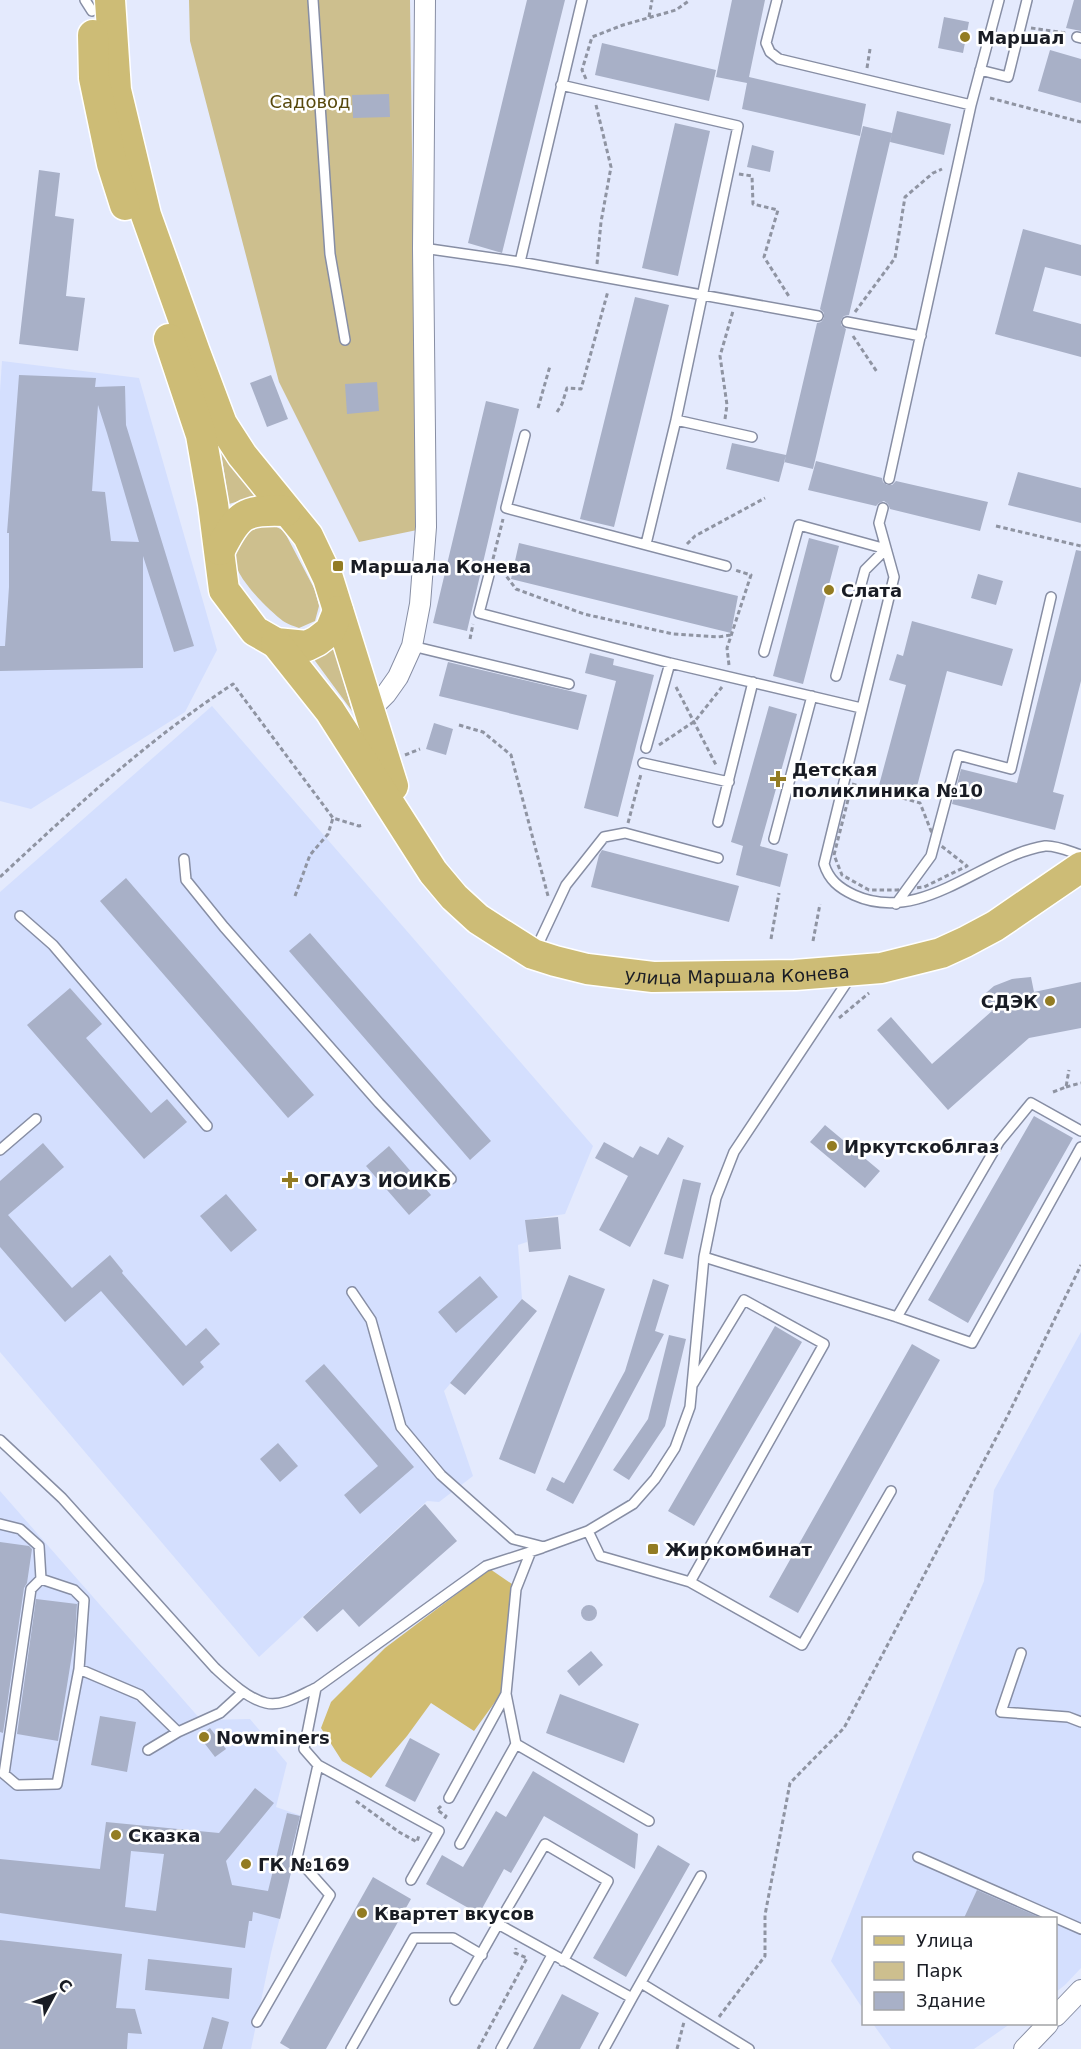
<svg xmlns="http://www.w3.org/2000/svg" width="1081" height="2049" font-family="'DejaVu Sans',sans-serif">
  <style>
    .built { fill: #d4dffe }
    .green { fill: #cdbf8e }
    .forest { fill: #d0bb6f }
    .building { fill: #a8b0c7; fill-rule: evenodd }
    .lines { fill: none; stroke-linecap: round; stroke-linejoin: round }
    .service-casing { stroke: #878ea4; stroke-width: 12 }
    .minor-casing { stroke: #878ea4; stroke-width: 22 }
    .primary-casing { stroke: #fff; stroke-width: 33 }
    .path { stroke: #8f94a2; stroke-width: 3; stroke-dasharray: 4.5 3; stroke-linecap: butt }
    .service { stroke: #fff; stroke-width: 9 }
    .minor { stroke: #fff; stroke-width: 20 }
    .primary { stroke: #cdbc76; stroke-width: 30 }
    .poi-dot { fill: #937c23; stroke: #fff; stroke-width: 2 }
    .labels { text-anchor: middle; dominant-baseline: central; stroke-width: 5; stroke-linejoin: round; paint-order: stroke }
    .poi-label { font-size: 18px; font-weight: bold; fill: #191c24; stroke: #fff; text-anchor: start }
    .park-label { font-size: 18px; fill: #58490d; stroke: #fff }
    .street-label { font-size: 18px; fill: #191c24; stroke: #fff }
  </style>
  <rect width="100%" height="100%" fill="#e4eafd"/>
  <!-- built -->
  <path class="built" d="M2,361L139,378L217,650L185,712L31,809L0,801V391Z
    M212,706L593,1146L565,1214L526,1220L527,1242L518,1245L522,1299L444,1391L473,1476L439,1502L427,1501L259,1657L0,1352V892Z
    M1081,1332V1968L1065,1985L1056,1992V1918H864L863,2009L831,1961L984,1581L994,1490Z
    M0,1491L201,1720L250,1719L287,1763L276,1807L305,1817L271,1953L251,2049H0Z
    M873,2024H1010L974,2049H891Z"/>
  <!-- green -->
  <path class="green" d="M189,0H410L417,530L359,542L279,382L190,41Z
    M221,452L256,496L229,504Z
    M266,521L284,531L315,590L319,606L315,621L299,628C294,626 287,624 283,621C265,607 212,557 240,534C247,528 258,525 266,521Z
    M332,640L352,711L310,654Z"/>
  <!-- forest -->
  <path class="forest" d="M490,1569L512,1584L503,1691L474,1731L431,1703L407,1736L371,1778L342,1761L321,1728L331,1702L385,1648Z"/>
  <!-- building -->
  <path class="building" d="M527,0H565L502,253L468,243Z
    M732,0H765L749,77L866,104L860,136L742,109L747,83L716,77Z
    M1074,0H1081V31L1066,28Z
    M944,17L969,22L963,53L938,48Z
    M602,43L716,70L709,101L595,75Z
    M1050,50L1081,59V103L1038,91Z
    M389,94L390,117L353,118L352,95Z
    M897,111L951,124L944,155L890,142Z
    M675,123L710,131L678,276L642,268Z
    M863,126L892,133L849,315L844,316L841,320V325L846,329L813,469L784,462L786,456L779,482L726,469L732,443L786,455L817,323L821,322L824,318V313L820,309Z
    M752,145L774,151L770,172L747,167Z
    M39,170L60,173L55,216L74,219L66,296L85,298L78,351L19,344Z
    M1023,229L1081,245V276L1045,267L1033,311L1081,324V357L995,334Z
    M635,297L669,305L614,527L580,519Z
    M19,375L96,378L95,387L125,386L126,425L194,646L174,652L143,556V668L0,671V646H5L9,587V533H7ZM98,405L107,433L139,542L111,541L105,492L92,491Z
    M271,375L288,419L267,427L250,383Z
    M377,382L379,411L347,414L345,384Z
    M486,401L519,409L467,631L433,623Z
    M816,461L882,478L883,482L887,485H892L896,481L988,502L980,531L890,509L888,504L884,501L879,503L876,506L808,490Z
    M1018,472L1081,488V523L1008,505Z
    M809,538L839,546L803,684L773,676Z
    M519,543L738,596L731,633L511,579Z
    M1076,550L1081,551V681L1053,792L1064,795L1055,830L952,804L961,769L1017,783Z
    M978,574L1003,581L996,605L971,598Z
    M912,621L1013,649L1002,686L947,671L914,798L878,789L906,685L889,680L897,654L903,656Z
    M590,653L614,659L613,665L654,675L618,817L584,808L616,681L585,673Z
    M448,662L587,695L578,730L439,696Z
    M769,706L797,714L760,846L788,854L780,887L736,875L743,846L731,842Z
    M434,723L453,729L446,755L426,749Z
    M602,850L739,886L729,922L591,887L599,855Z
    M126,878L314,1095L288,1118L100,901Z
    M310,933L491,1141L470,1160L289,951Z
    M1031,977L1034,992L1081,982V1028L1029,1038L948,1110L877,1030L891,1017L932,1064L992,1011L980,998L994,986L1012,979Z
    M70,988L102,1024L86,1038L151,1113L167,1099L187,1122L144,1159L27,1025Z
    M1034,1116L1073,1138L968,1323L928,1300Z
    M825,1125L880,1171L865,1188L810,1142Z
    M668,1137L684,1146L630,1247L599,1230L628,1176L595,1158L604,1142L633,1158L640,1146L658,1155Z
    M43,1143L64,1167L8,1215L72,1288L110,1255L123,1271L122,1273L186,1346L206,1328L220,1344L200,1362L204,1367L183,1386L101,1291L65,1322L0,1247V1181Z
    M389,1146L431,1195L409,1215L366,1166Z
    M683,1179L701,1183L683,1259L664,1254Z
    M226,1194L257,1230L231,1252L200,1216Z
    M558,1217L561,1249L529,1252L525,1220Z
    M569,1275L605,1289L535,1474L499,1459Z
    M480,1276L498,1297L456,1333L438,1312Z
    M653,1279L669,1285L655,1331L664,1334L573,1504L546,1490L552,1477L564,1483L625,1371Z
    M522,1299L537,1311L465,1395L450,1383Z
    M775,1326L802,1342L694,1526L668,1511Z
    M669,1335L686,1339L665,1426L629,1480L613,1470L648,1419Z
    M912,1344L940,1360L798,1613L769,1597Z
    M324,1364L414,1467L360,1514L344,1495L378,1466L305,1381Z
    M278,1443L298,1466L280,1482L260,1459Z
    M425,1504L457,1541L359,1627L343,1609L317,1632L303,1617Z
    M0,1542L29,1546L32,1549L27,1583L24,1588L3,1733L0,1732Z
    M36,1599L77,1604L75,1636L58,1741L17,1734Z
    M581 1613a8 8 0 1 1 16 0a8 8 0 1 1-16 0Z
    M591,1651L603,1665L579,1686L567,1671Z
    M560,1694L639,1724L624,1763L546,1733Z
    M100,1716L136,1722L127,1772L91,1765Z
    M210,1728L226,1749L215,1757L199,1736Z
    M410,1738L440,1754L415,1802L385,1786Z
    M533,1771L638,1834L635,1869L544,1816L511,1873L504,1869L479,1914L426,1884L442,1855L463,1867L496,1811L506,1817Z
    M255,1788L274,1803L226,1861L232,1885L268,1891L287,1813L300,1816L290,1857L293,1864L280,1919L253,1912L252,1921H249L245,1948L0,1913V1859L100,1869L106,1822L219,1833ZM131,1851L164,1854L156,1911L125,1907Z
    M658,1845L690,1864L626,1977L593,1958Z
    M373,1877L411,1899L326,2049H290L280,2043Z
    M977,1890L1041,1918H964Z
    M0,1940L122,1954L116,2008L135,2009L142,2034L128,2033L127,2049H0Z
    M148,1959L232,1968L229,1999L145,1990Z
    M562,1994L599,2013L580,2049H533Z
    M212,2017L229,2022L222,2049H203Z"/>
  <g class="lines">
    <!-- service casing -->
    <g class="service-casing">
      <path id="service" d="M85,0L92,11
        M313,0L330,254L345,340
        M777,0L766,43L770,52L779,59L971,105
        M1077,37L1081,38
        M980,70L1008,77L1027,0
        M561,85L738,126L676,420L752,437
        M423,248L520,262L818,316
        M520,262L582,0
        M847,322L921,336
        M525,435L506,508L726,566
        M889,479L971,105L999,0
        M883,508L879,523L894,577L824,864C829,880 839,888 854,895C922,926 984,855 1045,846C1056,845 1071,852 1081,855
        M646,544L676,420
        M490,571L479,613L670,663L861,708
        M412,646L569,684
        M764,652L799,525L886,549
        M836,676L865,570L886,549
        M646,748L670,663
        M643,763L729,782
        M718,822L753,682
        M774,839L812,696
        M184,859L186,880L224,927L379,1103L451,1179
        M896,904L931,856L958,755L1011,769L1051,597
        M20,916L53,945L207,1126
        M535,951L566,885L604,837L625,833L718,858
        M0,1150L36,1119
        M704,1257L897,1317L972,1343L1081,1147
        M352,1292L371,1320L401,1427L441,1475L513,1539L544,1547L588,1531L633,1504L655,1479L675,1448L690,1407L704,1257L716,1198L734,1152L851,976
        M897,1317L999,1142L1031,1103L1081,1131
        M0,1440L62,1498L215,1668C228,1680 248,1699 266,1703C283,1707 302,1694 316,1688L486,1566L542,1548
        M0,1524L20,1529L39,1546L41,1579L31,1589L4,1774L17,1785L57,1784L79,1669L84,1600L74,1590L41,1579
        M588,1531L600,1556L690,1582L824,1344L744,1300L693,1384
        M690,1582L802,1645L891,1491
        M1021,1653L1001,1712L1068,1717L1081,1722
        M79,1669L140,1695L178,1732L220,1713L243,1692
        M316,1688L304,1749L318,1765L439,1831L411,1880
        M506,1694L516,1744L649,1821
        M148,1750L178,1732
        M449,1798L506,1694L516,1589L531,1551
        M460,1844L516,1744
        M918,1857L1081,1929
        M563,1961L608,1881L545,1844L498,1924L632,1998L701,1876
        M641,1983L749,2049
        M455,2000L498,1924
        M257,2022L330,1895L297,1858L318,1765
        M351,2049L414,1938H453L482,1955
        M501,2049L552,1955
        M604,2049L632,1998"/>
    </g>
    <!-- minor casing -->
    <g class="minor-casing">
      <path id="minor" d="M368,712L386,694L398,677L412,646L420,604L426,527L423,248L425,0
        M1056,2016L1081,1990
        M1024,2049L1048,2024"/>
    </g>
    <!-- primary casing -->
    <g class="primary-casing">
      <g id="primary">
        <path d="M110,0L116,90L146,215L195,352L222,424L242,455L308,536L328,578L393,786"/>
        <path d="M93,35L94,78L112,164L125,205"/>
        <path d="M169,339L201,435L213,504L224,590L255,631L276,643L307,646L317,641L330,631L338,611"/>
        <path d="M220,550C238,514 244,509 286,511"/>
        <path id="s1" d="M276,643L330,711L433,872L454,897L478,919L503,935L533,954L555,961L587,969L653,977L795,975L881,968L941,953L965,942L995,926L1081,867"/>
      </g>
    </g>
    <!-- path -->
    <path class="path" d="M649,17L652,0
      M1031,28L1066,33
      M867,68L870,49
      M586,79L582,70L592,37L623,25L676,10L690,0
      M990,98L1081,122
      M596,105L611,167L601,222L597,264
      M739,174L752,176L753,204L778,210L764,257L790,298
      M855,312L895,258L905,197L933,173L942,169
      M853,336L877,372
      M538,408L550,366
      M557,412L562,404L567,388L581,389L608,291
      M725,419L727,405L720,356L733,311
      M996,526L1081,546
      M687,544L695,536L765,498
      M493,559L503,519
      M501,573H504L516,589L584,614L673,634L718,637L731,635
      M470,639L473,624
      M729,665L727,648L751,575L735,570
      M676,687L717,767
      M459,725L483,732L511,755L548,896
      M659,745L695,721L722,687
      M405,755L420,749
      M852,784L920,803L935,841L967,866L924,887L897,890H869L842,875L834,855Z
      M628,823L641,774
      M0,877C74,808 149,739 233,684L333,818L359,826L364,825
      M295,896L310,855L328,834L333,818
      M771,939L779,893
      M813,941L820,904
      M839,1018L869,993
      M1066,1087L1081,1083
      M1053,1092L1066,1087L1069,1070
      M356,1801L399,1832L417,1842L419,1835
      M441,1806L437,1810L446,1816L443,1821
      M719,2017L765,1956V1915L790,1783L844,1728L1007,1417L1081,1265
      M478,2049L527,1958L515,1953L516,1948
      M677,2049L684,2022"/>
    <!-- service -->
    <use href="#service" class="service"/>
    <!-- minor -->
    <use href="#minor" class="minor"/>
    <!-- primary -->
    <use href="#primary" class="primary"/>
  </g>
  <!-- markers -->
  <g class="poi-dot">
    <circle cx="965" cy="37" r="6"/>
    <rect x="332" y="560" width="12" height="12" rx="3"/>
    <circle cx="829" cy="590" r="6"/>
    <path d="M775 770h6v6h6v6h-6v6h-6v-6h-6v-6h6z"/>
    <circle cx="1050" cy="1001" r="6"/>
    <circle cx="832" cy="1146" r="6"/>
    <path d="M287 1171h6v6h6v6h-6v6h-6v-6h-6v-6h6z"/>
    <rect x="647" y="1543" width="12" height="12" rx="3"/>
    <circle cx="204" cy="1737" r="6"/>
    <circle cx="116" cy="1835" r="6"/>
    <circle cx="246" cy="1864" r="6"/>
    <circle cx="362" cy="1913" r="6"/>
  </g>
  <g class="labels">
    <!-- poi labels -->
    <g class="poi-label">
      <text x="977" y="37">Маршал</text>
      <text x="350" y="566">Маршала Конева</text>
      <text x="841" y="590">Слата</text>
      <text x="792" y="769">Детская<tspan x="792" dy="21">поликлиника №10</tspan></text>
      <text x="1038" y="1001" text-anchor="end">СДЭК</text>
      <text x="844" y="1146">Иркутскоблгаз</text>
      <text x="304" y="1180">ОГАУЗ ИОИКБ</text>
      <text x="665" y="1549">Жиркомбинат</text>
      <text x="216" y="1737">Nowminers</text>
      <text x="128" y="1835">Сказка</text>
      <text x="258" y="1864">ГК №169</text>
      <text x="374" y="1913">Квартет вкусов</text>
    </g>
    <!-- park labels -->
    <g class="park-label">
      <text x="310" y="101">Садовод</text>
    </g>
    <!-- street labels -->
    <g class="street-label">
      <text stroke="none"><textPath href="#s1" startOffset="615">улица Маршала Конева</textPath></text>
    </g>
  </g>
  <!-- legend -->
  <rect x="862" y="1917" width="195" height="108" fill="#ffffff" stroke="#a3a4a7" stroke-width="1.5"/>
  <rect x="874" y="1936" width="30" height="9" fill="#cdbc76" stroke="#a3a4a7" stroke-width="1.5"/>
  <text x="916" y="1947" font-size="18" fill="#191c24">Улица</text>
  <rect x="874" y="1962" width="30" height="18" fill="#cdbf8e" stroke="#a3a4a7" stroke-width="1.5"/>
  <text x="916" y="1977" font-size="18" fill="#191c24">Парк</text>
  <rect x="874" y="1992" width="30" height="18" fill="#a8b0c7" stroke="#a3a4a7" stroke-width="1.5"/>
  <text x="916" y="2007" font-size="18" fill="#191c24">Здание</text>
  <!-- north arrow -->
  <g transform="translate(54 1995) rotate(49)" stroke="#ffffff" stroke-width="4.5" paint-order="stroke">
  <path d="M0-4.5L10 22L0 15L-10 22Z" fill="#191c24"/>
  <text y="-9" font-size="16" font-weight="bold" text-anchor="middle" fill="#191c24">С</text>
  </g>
</svg>
